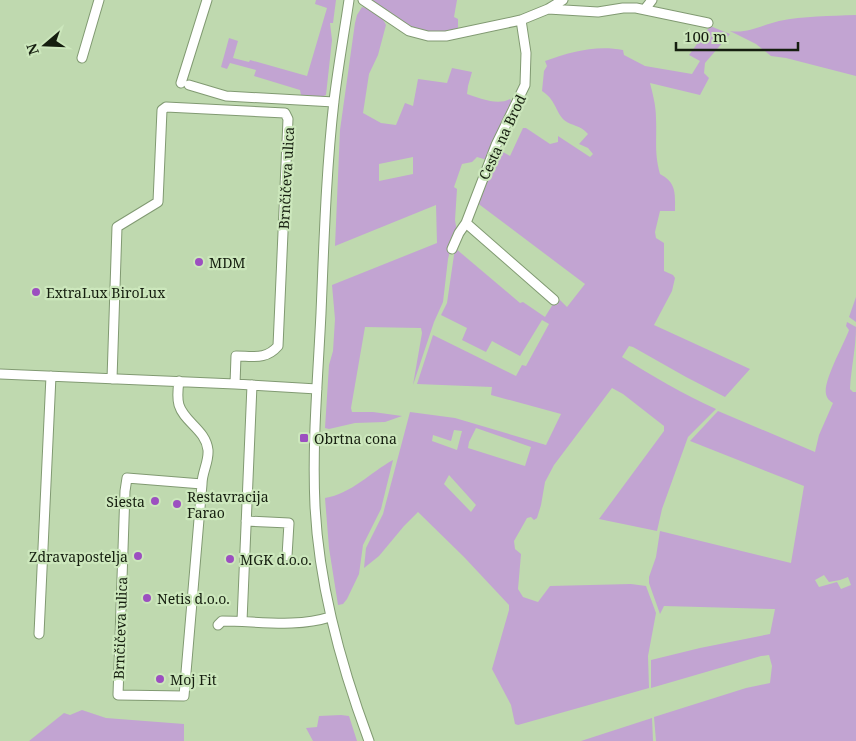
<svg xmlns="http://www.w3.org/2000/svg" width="856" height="741" font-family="'Noto Serif',serif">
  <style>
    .green { fill: #c2a4d2; fill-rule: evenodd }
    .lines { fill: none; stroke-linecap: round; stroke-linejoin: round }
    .minor-casing { stroke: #819a72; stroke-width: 11 }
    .minor { stroke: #fff; stroke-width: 9 }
    .poi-dot { fill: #9c4fc0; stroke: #cce7bc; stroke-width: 2 }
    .labels { text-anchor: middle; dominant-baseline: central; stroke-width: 4.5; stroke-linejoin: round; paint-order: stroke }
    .street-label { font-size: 14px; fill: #151e0f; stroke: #cce7bc }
    .poi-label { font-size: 14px; fill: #151e0f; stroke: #cce7bc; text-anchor: start }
  </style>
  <rect width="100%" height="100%" fill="#bfd9af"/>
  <!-- green -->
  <path class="green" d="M316,0H336L333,23H330L332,40L326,95L321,97L301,95L300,90L254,76L256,70L230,63L227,69L221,67L229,38L238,41L233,58L249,62L250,60L307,76L327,8L315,4Z
    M371,0H457L454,17L458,19V31C449,31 439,34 430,33C408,30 388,13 371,0Z
    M362,7C372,9 382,15 386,25L378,55L369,74L363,113L381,123L396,125L405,103L413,106L418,79L447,83L452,68L472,72L468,86L467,94C480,98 497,106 510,99L514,104L487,160L477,157L472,162L462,164L454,187L457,189L455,220L457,232L451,246L448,259L443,302L434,322L413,385L422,333L421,328L365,327L351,408L352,412H373L402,416L385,422L355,423L329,429L325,428L329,365L333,351L335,319L332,285L437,243L436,205L335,246L340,130L355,23L357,15ZM413,157V174L379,181V164Z
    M856,15V76L786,58L771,56L756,44L730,31C747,34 762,25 779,21C804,16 830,16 856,15Z
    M710,26L730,34L705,63L704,73L709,78L700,95L650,83C653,95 656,106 656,118C657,140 654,152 660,174C677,183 675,194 675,211H660L655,232L656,238L664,243V271L673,275L675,278L672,291L654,325L750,369L725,397L686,377L633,347L629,346L622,357C652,376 683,394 716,409L688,437L662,509L657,531L599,519L664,431V426L623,394L612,388L554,465L545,482L541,505L537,518L534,520L531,517L527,518L514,541L515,549L521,554L518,589L523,597L538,602L550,586L631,584L646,586L656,613L648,656L649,688L518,725L515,724L511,705L492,669L509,610V605L464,557L418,512L404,526L379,556L364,568L366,548L383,514L410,412L455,418L546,445L561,414L491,395L492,387L417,384L433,335L516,376L522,365L526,366L549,324L542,320L520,356L492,341L486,352L462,340L467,328L441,315L447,303L455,248L520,303L523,302L545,317L553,304L557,305L560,300L567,307L585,284L476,202L496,148L510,156L523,128H526L550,144L558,142V136L590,157L593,154L588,148L579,144L588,134C579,124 573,127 564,120C555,111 556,100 542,91L544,71L547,66L545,61C571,52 595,45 623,50L624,55L645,66L692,74L700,61L689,55ZM476,428L531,447L525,466L468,448L469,442ZM454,430L462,431L457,450L432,441L433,435L451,441ZM449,475L476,505L471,512L444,484Z
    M856,297V322L849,317Z
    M847,322L856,327C856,348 851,368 850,389L853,392H856V741H656L654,717L746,688L770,683L772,666L769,655L761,656L651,688V660L700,648L770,634L775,609L664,606L660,614L649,583V577L656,557L660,531L791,563L804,486L690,441L718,411L815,452L819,435L833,403C830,401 827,399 826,394C823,381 844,344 849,330L846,326ZM824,575L829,582L840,580L848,577L851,585L841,589L837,582L819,587L815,580Z
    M393,460L381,509L363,545L359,574L347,599L343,604L338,605L329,548L325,498C351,494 371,472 393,460Z
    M82,710L106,718L184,724V741H29L64,713L70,715Z
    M341,715L349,716L357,741H313L306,728L317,727L319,716Z
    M652,718L653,741H581Z"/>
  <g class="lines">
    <!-- minor casing -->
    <g class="minor-casing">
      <path id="minor" d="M349,0C344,34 338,67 334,101C326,171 324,242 321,313C318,376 312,443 315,506C319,587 341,666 369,741
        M363,0L409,31L428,36H446L521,20L548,9L563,0
        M548,9L598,12L623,8H636L708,23
        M645,9L652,0
        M82,58L99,0
        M181,83L207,0
        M189,85L226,96L334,102
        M466,223L554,300
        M452,249L459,233L466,223L496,145L525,85L526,53L521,20
        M0,374L235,384L317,389
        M112,379L117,227L158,202L162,110L166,107L285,113L288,119L278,346C266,360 253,356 236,356L235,384
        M179,381C178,388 177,398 179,405C184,422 206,430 208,450C209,462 202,472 202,484L127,478L125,491L118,695L184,696L202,484
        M246,521L289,523L287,556
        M242,621L252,385
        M218,625L222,621C257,621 296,628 330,617
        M39,634L51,376"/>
    </g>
    <!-- minor -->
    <use href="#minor" class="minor"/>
  </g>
  <!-- markers -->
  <g class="poi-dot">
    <circle cx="199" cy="262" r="5"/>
    <circle cx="36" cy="292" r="5"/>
    <rect x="299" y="433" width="10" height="10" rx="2.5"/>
    <circle cx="155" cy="501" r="5"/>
    <circle cx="177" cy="504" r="5"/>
    <circle cx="138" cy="556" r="5"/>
    <circle cx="230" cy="559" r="5"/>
    <circle cx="147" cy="598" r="5"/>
    <circle cx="160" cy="679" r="5"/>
  </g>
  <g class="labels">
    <!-- street labels -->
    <g class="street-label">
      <text transform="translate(502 137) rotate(-65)">Cesta na Brod</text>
      <text transform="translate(286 178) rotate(-87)">Brnčičeva ulica</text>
      <text transform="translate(120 628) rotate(-88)">Brnčičeva ulica</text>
    </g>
    <!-- poi labels -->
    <g class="poi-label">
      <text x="209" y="262">MDM</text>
      <text x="46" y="292">ExtraLux BiroLux</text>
      <text x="314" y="438">Obrtna cona</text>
      <text x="187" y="496">Restavracija<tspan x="187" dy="16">Farao</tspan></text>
      <text x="145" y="501" text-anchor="end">Siesta</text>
      <text x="128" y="556" text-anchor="end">Zdravapostelja</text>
      <text x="240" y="559">MGK d.o.o.</text>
      <text x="157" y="598">Netis d.o.o.</text>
      <text x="170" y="679">Moj Fit</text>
    </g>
  </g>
  <!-- north arrow -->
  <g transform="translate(45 45) rotate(251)" stroke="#cce7bc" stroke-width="4" paint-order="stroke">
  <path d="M0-4L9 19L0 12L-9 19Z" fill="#151e0f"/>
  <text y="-8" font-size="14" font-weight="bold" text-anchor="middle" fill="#151e0f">N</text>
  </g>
  <!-- scale -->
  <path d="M676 42v8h122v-8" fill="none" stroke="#151e0f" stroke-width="2.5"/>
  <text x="684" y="42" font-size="15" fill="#151e0f" stroke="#cce7bc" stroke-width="4" paint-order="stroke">100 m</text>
</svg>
